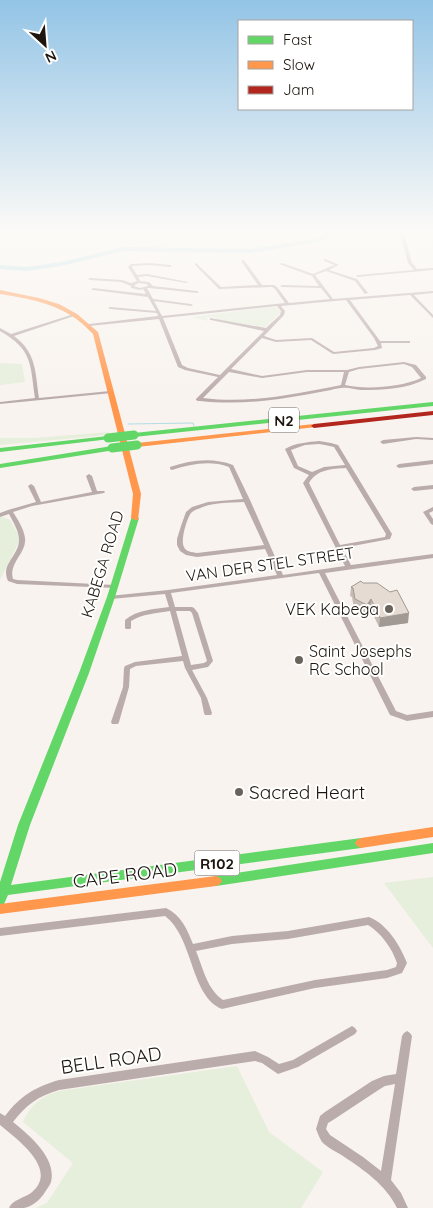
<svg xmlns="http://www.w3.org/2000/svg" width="433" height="1208" font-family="Quicksand,sans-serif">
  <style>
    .green { fill: #e6eedc }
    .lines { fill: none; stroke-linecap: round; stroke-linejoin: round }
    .stream { stroke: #b3dde4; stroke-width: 1 }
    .river { fill: #b3dde4; fill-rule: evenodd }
    .street { fill: #bbacac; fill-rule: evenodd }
    .fast { fill: #63d668; fill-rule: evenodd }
    .slow { fill: #ff974d; fill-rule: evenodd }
    .jam { fill: #b3261e; fill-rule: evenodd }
    .fast-bridge { stroke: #63d668; stroke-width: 9 }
    .wall { fill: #c6bcb5 }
    .shaded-wall { fill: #a19994 }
    .building { fill: #e6dbd3; stroke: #a19994 }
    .poi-dot { fill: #6a635c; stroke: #fff; stroke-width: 2 }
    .labels { text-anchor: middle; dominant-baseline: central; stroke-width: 4; stroke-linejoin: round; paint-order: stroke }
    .shield { fill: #fff; stroke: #625c56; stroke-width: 1 }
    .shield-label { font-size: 15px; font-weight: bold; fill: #1e160e }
    .street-label { font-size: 16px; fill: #1e160e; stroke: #fff }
    .poi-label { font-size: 16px; fill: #1e160e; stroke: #fff; text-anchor: end }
    .near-poi-label { font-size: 19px; fill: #1e160e; stroke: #fff; text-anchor: start }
    .near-street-label { font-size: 19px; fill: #1e160e; stroke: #fff }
  </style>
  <rect width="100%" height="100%" fill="#f8f3ee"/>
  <!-- green -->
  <path class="green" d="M271,307H276L281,312L265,327L220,320L214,317H207L208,321L191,317Z
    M0,363L22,364L25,382L0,385Z
    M109,432L108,435L0,445V438H34Z
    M0,516L10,520L18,534L19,542L0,580Z
    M433,877V948L384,883Z
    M237,1066L269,1132L323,1172L301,1208H36L47,1203L73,1163L23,1122C30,1105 42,1096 59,1091Z"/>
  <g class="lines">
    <!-- stream -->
    <path class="stream" d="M128,424L193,423L194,426"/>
    <!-- river -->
    <path class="river" d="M327,230H333L323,241L251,253L124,251L61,266L27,271L0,269V265L27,267L61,262L124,247L251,249L319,238Z"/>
    <!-- street -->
    <path class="street" d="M218,230H221L226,236L225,237H223Z
      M268,230H273L252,234L250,233Z
      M399,230H403L412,263L417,269L433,268V270L357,277L356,276L358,275L414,270L408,263Z
      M192,232H193V234L172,236L170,235Z
      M324,259H326L339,265L329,270L357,279L368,293L365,294L355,281L326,271L315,275L333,299L433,291V293L414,295L433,315V318L410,295L350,300L380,341H410V343H381L382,348L375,350L333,354L311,340L276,342L262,338L231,369L262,376L307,370H347L359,367L404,362L416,365L426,377V379C407,389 382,390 361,390C355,390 348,387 342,388C338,388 334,389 331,390C322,392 313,393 304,395C270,401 235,405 200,401H198L196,400V399L218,377L185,370L178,367L159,319L89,326L87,325L89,324L158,316L157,313L110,309L108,308L110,307L156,311L148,297L93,290L91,289L93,288L146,294L143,289L140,290L131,288V286L121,282L90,280L88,279L90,278L122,280L131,283L137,281L128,267L131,264L149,263L171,265V267H170L149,265L133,266L132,267L137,275L147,274L188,282L186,283L147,276L138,277L140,281L149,282L153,286L197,291L199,292L197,293L149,288H147L153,299L191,304L193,305L191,306L154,301L162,316L285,303L275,289L272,287L219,289L195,265V263H196L221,287L258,285L241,261L243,260H244L262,285H274L277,287L289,303L330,299L321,288L282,287L280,286L282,285L319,286L312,276L279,264L282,263L313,274L334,265L324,261ZM139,283L147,284L148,286L140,288L134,286L135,285ZM346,300L374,338L378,346L374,348L334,352L312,338L276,340L264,336L284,315L285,311L281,306ZM277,306L281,311L280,315L266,328L210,318V320H211L264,331L220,375L188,368L182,365L163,318ZM404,364L412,367L421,378C402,387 366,390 345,385L349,372L359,369ZM229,372L262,378L307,372H344L341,385C296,394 249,404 203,398Z
      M74,314L77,315L14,336C37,353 35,372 39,398L110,391L112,392V393L0,404V402L35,398C30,364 33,350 0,331V328L11,334Z
      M416,437L433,438V440L416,439L383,444L380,442L383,440Z
      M319,441L331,443L338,445L392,534L390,539L342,548L351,565L433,554V558L325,573L396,711L407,715L433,711V717L407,721L390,715L319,573L171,593L175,607H192L194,608L198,613L213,661L208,667L192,670L207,698L212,713L211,715H205L204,713L201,698L185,668L183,661L136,666L130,669L129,687L119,722L118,724H112L111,722L123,687L124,668L125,666L135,662L182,656L170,611C157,613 142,614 131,621V628L130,629H126L125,628V620C136,610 155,609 169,607L165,594L111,599L109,598L108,597L109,596L168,590L277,575L265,549L197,557L186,555L180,551L177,545V539L181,526L186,512L192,507L208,502L243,499L229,467C210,460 191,464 172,470L170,469V467C191,460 212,457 233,465L250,500L283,575L345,566L303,483L309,475L294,468L285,449C295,443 308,442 319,441ZM319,444L325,445L334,447L345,465L324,467L312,472L298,466L291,450L305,445ZM346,468L386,534L385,537L340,545L309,483C317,469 332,469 346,468ZM244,502L264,545L197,553C192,552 186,552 184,547C180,541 187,518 191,513C192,512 196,509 198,509C212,502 229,503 244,502ZM176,611H190L192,613L207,661L204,663L191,665Z
      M433,460V464L399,468L396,466L399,464Z
      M89,474L92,476L97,491H104L105,492L104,493L32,506L13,512C18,520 24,529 25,538C27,553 8,563 13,579L17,580L114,585L116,586L117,587L116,588L17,584L8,581C0,564 19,556 19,540C19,531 13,522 9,514L0,517V513L8,510L36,502L28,486L31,484L34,486L41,502L92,492L86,476Z
      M433,485V489L414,491L411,489L414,487Z
      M433,507V511L429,513L433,519V525L431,524L423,512Z
      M166,908C181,915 187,929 193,944L232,936L288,931L369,917C387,924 400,945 407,963L402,973L387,978L315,988L222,1009C190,996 194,938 165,916L0,936V928ZM368,925C381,933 392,948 397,963L396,967L387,970L315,980L223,1000C207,989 203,968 196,951L232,944L288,939Z
      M352,1026L355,1028L357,1031L355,1034L298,1067L278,1074L262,1063L255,1061L59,1090C38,1096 26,1105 13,1122C29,1135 57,1158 51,1182C50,1185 47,1189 45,1192C41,1199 32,1207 24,1208C19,1208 13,1208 9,1208C12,1200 24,1198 31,1193C60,1170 17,1139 0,1125V1113L5,1116C20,1096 35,1087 59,1080L255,1051L268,1057L279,1064L293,1060Z
      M407,1031L410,1033L412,1036L391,1180L401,1193L408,1208H397C386,1185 364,1170 343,1156C337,1152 328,1148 323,1143C320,1140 318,1133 316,1129L320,1116L325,1112L372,1081L384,1076L396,1074L402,1036L404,1033ZM395,1084L381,1171L363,1157L330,1135L326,1129L328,1123L333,1120L380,1089L385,1086Z"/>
    <!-- fast -->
    <path class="fast" d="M433,402V406L134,437L131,435L134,433Z
      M108,436L110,437V439L0,452V448Z
      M112,446L116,448L115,450L0,468V464Z
      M132,516H135L139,518L115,597L89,673L30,825L11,885L361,838L365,840L367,843L365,846L361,848L8,895L4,904L0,905V882L18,825L79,673L107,597Z
      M433,843V853L216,886L212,884L210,881L212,878L216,876Z"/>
    <!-- slow -->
    <path class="slow" d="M13,230H18L0,237V234Z
      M0,290L39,298L59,304L77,314L98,332L141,494L138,520H135L131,518L133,494L93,334C86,327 80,321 72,316C50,302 25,298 0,294Z
      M314,424L317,426L316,427L137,447L133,445L137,443Z
      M433,827V837L361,848L357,846L355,843L357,840L361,838Z
      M216,876L220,878L222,881L220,884L216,886L0,914V904Z"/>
    <!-- jam -->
    <path class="jam" d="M433,411V415L314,428L311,426L314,424Z"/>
    <!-- fast-bridge -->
    <path class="fast-bridge" d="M108,438L134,435
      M112,448L137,445"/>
  </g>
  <!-- wall -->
  <path class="wall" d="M361,581L408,623L379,627L370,608L366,615L354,609L352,597L350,596L351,587Z"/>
  <!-- shaded-wall -->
  <path class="shaded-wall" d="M371,599L370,608L366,615L367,605Z
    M409,613L408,623L379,627L380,618Z"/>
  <!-- building -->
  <path class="building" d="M361,581L363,583H377L390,592L397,590L409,613L380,618L371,599L367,605L355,599L353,588L351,587Z"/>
  <!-- sky -->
  <linearGradient id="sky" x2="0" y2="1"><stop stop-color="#93c4e6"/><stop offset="0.58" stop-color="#fcfaf7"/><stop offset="1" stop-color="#fcfaf7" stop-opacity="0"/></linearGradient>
  <rect width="433" height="399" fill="url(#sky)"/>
  <!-- markers -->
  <g class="poi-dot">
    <circle cx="389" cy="609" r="5"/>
    <circle cx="299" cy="660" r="5"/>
    <circle cx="239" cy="792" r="5"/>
  </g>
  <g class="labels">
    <!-- shield labels -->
    <g class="shield">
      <rect x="269" y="407.5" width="30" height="25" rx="4"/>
      <rect x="194.5" y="850.5" width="45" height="25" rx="4"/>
    </g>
    <g class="shield-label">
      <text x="284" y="420">N2</text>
      <text x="217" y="863">R102</text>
    </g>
    <!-- street labels -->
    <g class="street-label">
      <text transform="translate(102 564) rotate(-73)">KABEGA ROAD</text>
      <text transform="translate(270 564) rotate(-8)">VAN DER STEL STREET</text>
    </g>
    <!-- poi labels -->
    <g class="poi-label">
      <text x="379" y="609">VEK Kabega</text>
      <text x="309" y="651" text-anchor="start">Saint Josephs<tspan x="309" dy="18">RC School</tspan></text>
    </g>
    <!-- near-poi labels -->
    <g class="near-poi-label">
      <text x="249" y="792">Sacred Heart</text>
    </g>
    <!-- near-street labels -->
    <g class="near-street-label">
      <text transform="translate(125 875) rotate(-7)">CAPE ROAD</text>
      <text transform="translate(111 1060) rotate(-8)">BELL ROAD</text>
    </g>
  </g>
  <!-- legend -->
  <rect x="238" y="20" width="175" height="90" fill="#ffffff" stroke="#a5a29f"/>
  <rect x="248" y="36" width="25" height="8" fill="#63d668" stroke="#a5a29f"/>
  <text x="283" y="45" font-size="15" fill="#1e160e">Fast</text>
  <rect x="248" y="61" width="25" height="8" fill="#ff974d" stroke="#a5a29f"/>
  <text x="283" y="70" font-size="15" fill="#1e160e">Slow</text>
  <rect x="248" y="86" width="25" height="8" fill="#b3261e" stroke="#a5a29f"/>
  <text x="283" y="95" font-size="15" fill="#1e160e">Jam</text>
  <!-- north arrow -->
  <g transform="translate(45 45) rotate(154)" stroke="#ffffff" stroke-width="4" paint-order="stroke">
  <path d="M0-4L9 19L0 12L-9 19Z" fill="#1e160e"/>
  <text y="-8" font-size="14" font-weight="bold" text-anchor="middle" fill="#1e160e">N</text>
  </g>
</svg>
